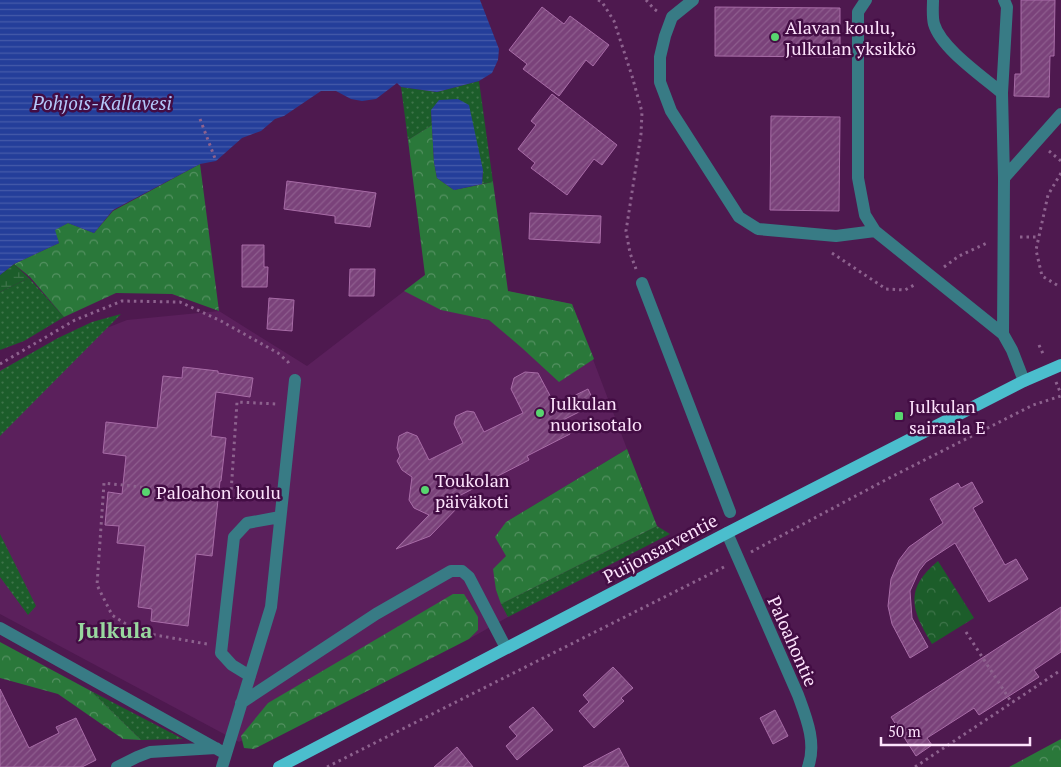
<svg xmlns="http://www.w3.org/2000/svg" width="1061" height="767" font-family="'PT Serif',serif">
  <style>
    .built { fill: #5b205c }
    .grass { fill: url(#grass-dots) }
    .forest { fill: url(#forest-crowns) }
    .wetland { fill: url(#wetland-marsh) }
    .park { fill: url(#park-crowns) }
    .water { fill: url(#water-rules) }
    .building { fill: url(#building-hatch); stroke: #a86ca7 }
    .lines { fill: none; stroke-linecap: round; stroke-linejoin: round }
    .path { stroke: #8d628e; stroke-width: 3; stroke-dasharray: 2.5 4; stroke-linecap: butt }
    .minor { stroke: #387b85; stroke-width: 12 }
    .major { stroke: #4bbecd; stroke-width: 12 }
    .poi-dot { fill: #58d56f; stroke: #430d44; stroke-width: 2 }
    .labels { text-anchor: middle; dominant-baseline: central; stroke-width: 5; stroke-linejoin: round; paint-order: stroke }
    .poi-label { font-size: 18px; fill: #fde3fc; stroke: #430d44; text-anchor: start }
    .street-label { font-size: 18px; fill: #fde3fc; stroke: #430d44 }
    .water-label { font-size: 19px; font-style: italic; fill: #b3c8f9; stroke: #430d44 }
    .district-label { font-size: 22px; font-weight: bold; fill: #99d79f; stroke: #430d44 }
  </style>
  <defs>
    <pattern id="grass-dots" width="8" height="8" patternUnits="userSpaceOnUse" patternTransform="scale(1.25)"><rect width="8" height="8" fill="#1c5d2a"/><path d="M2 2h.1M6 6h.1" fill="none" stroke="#3e744a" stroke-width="1.8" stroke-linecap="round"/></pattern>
    <pattern id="forest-crowns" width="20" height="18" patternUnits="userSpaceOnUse" patternTransform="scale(1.25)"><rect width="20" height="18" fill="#2a783a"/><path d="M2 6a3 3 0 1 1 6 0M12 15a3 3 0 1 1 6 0" fill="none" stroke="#549161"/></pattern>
    <pattern id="wetland-marsh" width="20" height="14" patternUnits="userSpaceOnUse" patternTransform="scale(1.25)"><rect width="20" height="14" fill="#1c5d2a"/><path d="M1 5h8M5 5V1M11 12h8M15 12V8" fill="none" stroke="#3e744a"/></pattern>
    <pattern id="park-crowns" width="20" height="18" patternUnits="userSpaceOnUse" patternTransform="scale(1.25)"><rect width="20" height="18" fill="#1c5d2a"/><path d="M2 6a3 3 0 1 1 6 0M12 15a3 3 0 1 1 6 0" fill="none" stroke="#3e744a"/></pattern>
    <pattern id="water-rules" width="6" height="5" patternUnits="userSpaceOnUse" patternTransform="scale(1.25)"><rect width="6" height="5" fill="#243e9a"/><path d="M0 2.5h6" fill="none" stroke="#455aa9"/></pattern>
    <pattern id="building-hatch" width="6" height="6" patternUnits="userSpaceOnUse" patternTransform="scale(1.25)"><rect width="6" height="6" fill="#7a427a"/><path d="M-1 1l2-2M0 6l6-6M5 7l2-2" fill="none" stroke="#8e5d8e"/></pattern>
  </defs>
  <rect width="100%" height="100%" fill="#4e194f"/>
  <!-- built -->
  <path class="built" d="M425,275L572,304L627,449L506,522V556L496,590L508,617L469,639L478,630L264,729L239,742L0,614V370L127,320L219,311L307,366Z"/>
  <!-- grass -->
  <path class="grass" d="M479,81L493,182L482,184L483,170L431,110L432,125L408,140L401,87L437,92Z
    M29,278L64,317L24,341L0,350V292Z
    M121,314L0,436V371L58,338L92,322Z
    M657,526L670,534L508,617L501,604Z
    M0,534L36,606L28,615L0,577Z
    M91,691L183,739L141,740Z"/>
  <!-- forest -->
  <path class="forest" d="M432,125L434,162L437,178L454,190L493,182L508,291L572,304L594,359L559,382L522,348L489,320L441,310L404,291L425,275L408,140Z
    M200,164L219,311L172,294L116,293L64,317L30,277L14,264L59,243L54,230L68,223L94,233L113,211Z
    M627,449L657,526L501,604L496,590L493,569L506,556L495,537L506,522Z
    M453,594H464L478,617V630L469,639L254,749L244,748L241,736L268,703Z
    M0,642L91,691L141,740L123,739L58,694L0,678Z
    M1061,739V767H1009Z"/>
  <!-- wetland -->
  <path class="wetland" d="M14,264L29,278L0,292V275Z"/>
  <!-- park -->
  <path class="park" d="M938,561L974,618L932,644C911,610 904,589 938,561Z"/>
  <!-- water -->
  <path class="water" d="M0,0H480L499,49L498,60L492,73L479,81L437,92L401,87L397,83L376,99L362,101L351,99L336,91H321L284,116L275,119L261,131L242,138L216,161L200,164L113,210L94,233L68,223L55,230L59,243L14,264L0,275Z
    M458,99L469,105L483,170L482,184L454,190L437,178L434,162L431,110L439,100Z"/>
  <!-- building -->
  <path class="building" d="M1021,0H1055L1054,56H1050L1049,97L1014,96L1015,74H1021Z
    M542,7L564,24L570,16L609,45L593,66L586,60L559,96L523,69L527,64L509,50Z
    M715,7L840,8V57L715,56Z
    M552,94L617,145L602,165L594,159L567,195L531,168L535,163L518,149L536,125L531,121Z
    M771,116L840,117L839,211L770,210Z
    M287,181L376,193L370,227L335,223V216L284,209Z
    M530,213L601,216L600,243L529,239Z
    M242,245H264V267H268L267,287H242Z
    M350,269H375L374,296H349Z
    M269,298L294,300L292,331L267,329Z
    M183,367L218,371V373L253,378L250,397L216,392L211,436L226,438L221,481H220L212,556L196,554L188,626L151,621L152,609L138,607L145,546L117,543L119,526L105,525L108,492L122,494L126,456L103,453L106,422L157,428L163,376L182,378Z
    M525,372L538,373L555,405L588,389L595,404L563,420L570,434L527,456L529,460L457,497L461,504L430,536L396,549L429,515L414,508L409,500L412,477L402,470L397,461L400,456L397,448L399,436L407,432L417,436L429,460L463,443L454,424L456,416L467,411L474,412L484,432L523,413L511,389L514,378Z
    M972,482L983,502L973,508L1005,565L1016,559L1028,579L989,602L955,543L926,562L919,571L910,591L912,618L928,647L910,658L892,624L888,606L891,579L899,560L909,547L943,523L930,499L958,483L961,488Z
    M1061,607V652L1034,670L1039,677L979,715L974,708L927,738L932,745L916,756L891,717Z
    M613,667L633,688L621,698L624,701L594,728L579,711L589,702L583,695Z
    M0,689L29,748L59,733L56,727L76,718L96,760L82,767H0Z
    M533,707L553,730L517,760L506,746L517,736L509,727Z
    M775,710L788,736L773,744L760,718Z
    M457,747L473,767H434Z
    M619,748L629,767H583Z"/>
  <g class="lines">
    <!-- path -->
    <path class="path" d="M598,0L602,2L614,21L632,76L642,112L641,134L626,231L630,253L636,269
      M646,0L654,9L657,11
      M200,119L216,161
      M1049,151L1061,161
      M1061,173L1048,195L1036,250L1042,276L1057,285H1061
      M1020,237H1039
      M832,253L886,289L905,290L916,284
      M944,267L959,256L989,242
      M1039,345L1044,356
      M0,364L75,320L122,301L180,302L221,321L278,353L288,362L290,367
      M1056,382L1061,394
      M149,488L104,483L97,585L112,615L138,632L207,644
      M202,491L231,493L237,402L277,404
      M751,552L893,476L1033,405L1061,396
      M966,632L1012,703
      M327,767L726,566
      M915,767L1061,670"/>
    <!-- minor -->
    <path class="minor" d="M693,0L672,17L665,36L660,57V82L671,111L739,217L758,229L836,236L875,231
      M866,0L858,12V178L865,215L875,231L1003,334L1012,350L1024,381
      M933,0C933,7 932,17 934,24C941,48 982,76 1002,93
      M1004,0L1007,7L1002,93L1004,178
      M642,283L730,512
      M1003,334L1004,178L1061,114
      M727,533L798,695C806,717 817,743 808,767
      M0,628L226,754
      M250,676L232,665L221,653L234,537L247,523L280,517
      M241,703L376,614L451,571H462L469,577L506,648
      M117,767L137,757L150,752L216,748
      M222,767L271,607L295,380"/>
    <!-- major -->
    <path class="major" d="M279,767L727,533L1024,381L1061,365"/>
  </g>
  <!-- markers -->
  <g class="poi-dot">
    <circle cx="775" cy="37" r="5"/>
    <circle cx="540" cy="413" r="5"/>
    <rect x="894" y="411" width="10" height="10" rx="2.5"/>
    <circle cx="425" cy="490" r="5"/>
    <circle cx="146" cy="492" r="5"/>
  </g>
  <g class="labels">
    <!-- poi labels -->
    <g class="poi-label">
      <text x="785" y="27">Alavan koulu,<tspan x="785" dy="21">Julkulan yksikkö</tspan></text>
      <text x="550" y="403">Julkulan<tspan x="550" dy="21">nuorisotalo</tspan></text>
      <text x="909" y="406">Julkulan<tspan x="909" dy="21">sairaala E</tspan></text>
      <text x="435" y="480">Toukolan<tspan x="435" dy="21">päiväkoti</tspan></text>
      <text x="156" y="492">Paloahon koulu</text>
    </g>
    <!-- street labels -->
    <g class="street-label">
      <text transform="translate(660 548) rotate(-28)">Puijonsarventie</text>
      <text transform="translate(793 641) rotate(66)">Paloahontie</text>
    </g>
    <!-- water labels -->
    <g class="water-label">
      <text x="102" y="102">Pohjois-Kallavesi</text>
    </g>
    <!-- district labels -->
    <g class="district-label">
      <text x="115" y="629">Julkula</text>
    </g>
  </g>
  <!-- scale -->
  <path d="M881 737v8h149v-8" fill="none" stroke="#fde3fc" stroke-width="2.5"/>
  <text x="888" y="737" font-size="15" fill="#fde3fc" stroke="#430d44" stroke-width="4" paint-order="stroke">50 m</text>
</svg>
